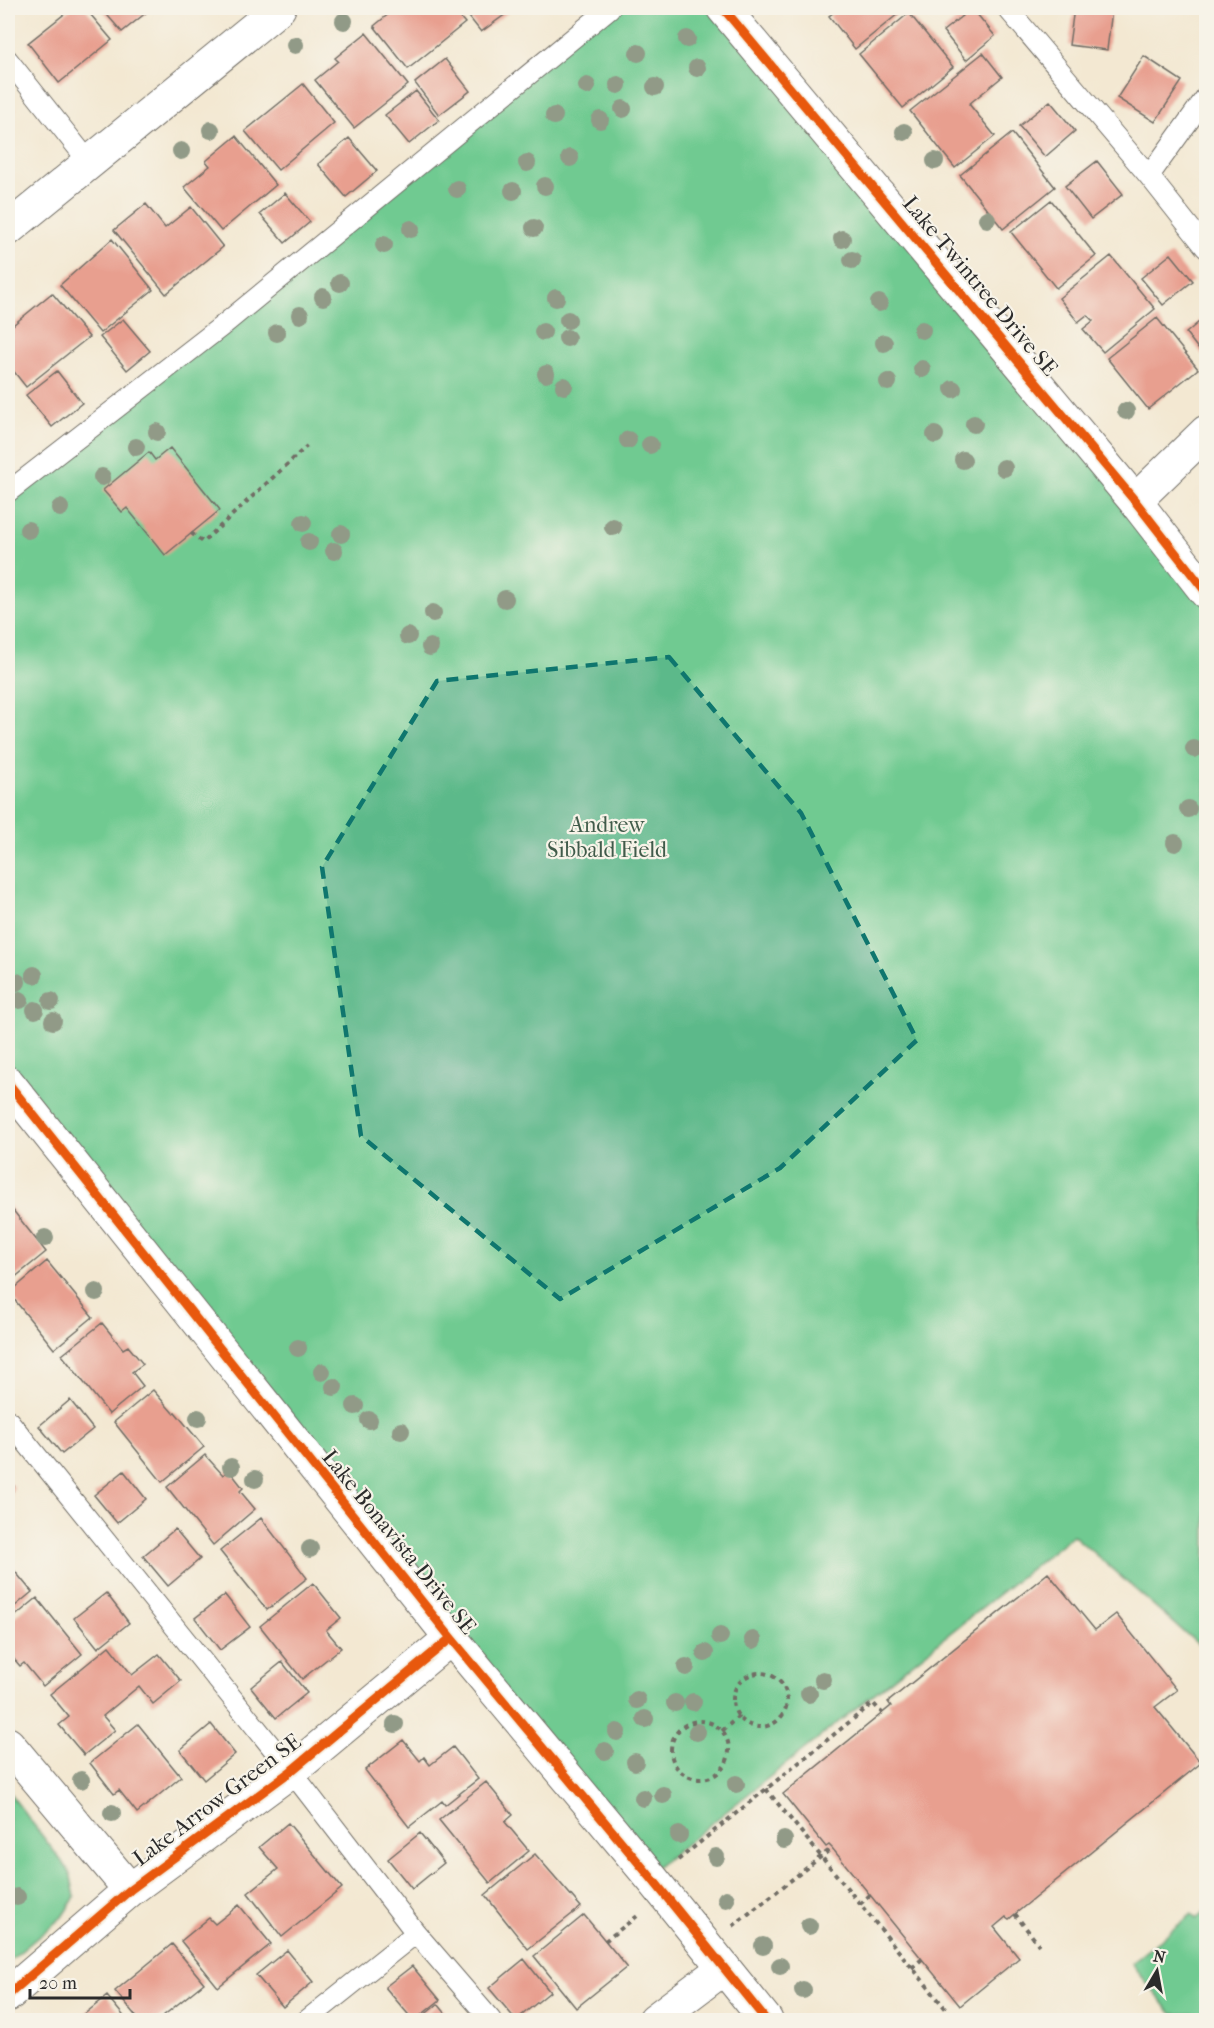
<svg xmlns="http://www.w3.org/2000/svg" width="1214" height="2028" font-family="'IM FELL French Canon',serif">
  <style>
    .green { fill: #70ca91; stroke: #4e7a5e; stroke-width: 1.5 }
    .building { fill: #e89f8f }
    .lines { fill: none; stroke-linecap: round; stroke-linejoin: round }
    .service-casing { stroke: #716d65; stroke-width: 22 }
    .minor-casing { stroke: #716d65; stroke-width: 35 }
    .tertiary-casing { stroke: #716d65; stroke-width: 35 }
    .path { stroke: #716d65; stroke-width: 4; stroke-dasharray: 4.5 4.5; stroke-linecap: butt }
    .service { stroke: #fff; stroke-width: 20 }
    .minor { stroke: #fff; stroke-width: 33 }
    .tertiary { stroke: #fff; stroke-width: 33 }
    .cycleway-casing { stroke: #f7f3e8; stroke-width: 13 }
    .cycleway { stroke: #e8590c; stroke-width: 9 }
    .tree { fill: #919a87 }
    .marked { fill: #0f766e; fill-opacity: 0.2; stroke: #0f766e; stroke-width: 4.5; stroke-dasharray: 12 8; stroke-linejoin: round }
    .labels { text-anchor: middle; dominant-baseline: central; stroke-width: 4.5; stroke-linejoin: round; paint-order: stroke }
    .street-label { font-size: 22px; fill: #2b2b2b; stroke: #f7f3e8 }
    .park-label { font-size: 22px; fill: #405b4a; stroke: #f7f3e8 }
  </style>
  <rect width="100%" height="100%" fill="#f7f3e8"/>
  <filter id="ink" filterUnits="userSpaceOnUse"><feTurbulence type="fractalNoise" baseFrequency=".0167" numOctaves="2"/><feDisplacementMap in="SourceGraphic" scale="12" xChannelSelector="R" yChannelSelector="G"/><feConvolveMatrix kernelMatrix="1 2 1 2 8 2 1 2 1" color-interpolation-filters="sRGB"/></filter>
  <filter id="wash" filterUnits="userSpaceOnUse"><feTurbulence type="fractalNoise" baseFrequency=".008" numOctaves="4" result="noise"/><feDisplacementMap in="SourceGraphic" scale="24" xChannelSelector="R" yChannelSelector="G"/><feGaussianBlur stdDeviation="1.35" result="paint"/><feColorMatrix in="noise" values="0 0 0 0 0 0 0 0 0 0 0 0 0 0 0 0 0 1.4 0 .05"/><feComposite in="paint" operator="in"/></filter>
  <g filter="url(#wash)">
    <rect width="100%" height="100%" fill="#f3e8d2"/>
    <!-- green -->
    <path class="green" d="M610,8H723L1206,592V1651L1073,1535L648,1874L8,1084V492Z
      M8,1791L70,1872L75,1897L62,1917L8,1962Z
      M1206,1911V2014H1172L1131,1963L1192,1914L1196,1919Z"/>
    <g id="blocks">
      <!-- building -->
      <path class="building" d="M72,8H85L112,40L59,83L28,43Z
        M101,8H152L122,32Z
        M396,8H452L465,23L408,69L374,26Z
        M462,8H514L481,32Z
        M837,8H903L904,9L855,49L829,16L838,9Z
        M972,8L995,36L966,60L943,31Z
        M1074,8L1112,10L1107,50L1069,45Z
        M909,13L953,67L903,108L859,54Z
        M366,33L408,85L354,128L315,80L338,61L335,58Z
        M983,53L1002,77L969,104L995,136L955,168L910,111Z
        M1144,56L1182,81L1155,122L1117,98Z
        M445,59L470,91L439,115L415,83Z
        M303,84L334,123L278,170L245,131Z
        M416,91L439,120L409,144L385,115Z
        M8,100L16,110L8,117Z
        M1050,101L1075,131L1045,157L1019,126Z
        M1012,133L1055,187L1003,229L960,175Z
        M236,136L276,185L221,231L184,187L210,166L206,161Z
        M349,138L377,171L346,197L318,164Z
        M1097,161L1123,194L1091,219L1065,186Z
        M285,193L310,222L285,243L260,214Z
        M1051,200L1096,256L1056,288L1011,232Z
        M146,204L165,228L191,207L223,247L166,294L114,230Z
        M112,239L153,290L100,333L60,285Z
        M1171,254L1193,281L1163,305L1141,278Z
        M1111,256L1155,309L1103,352L1083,329L1093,321L1087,315L1078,322L1059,298Z
        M52,293L89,337L26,387L8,364V329Z
        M1206,316V359L1186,333Z
        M1157,318L1198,369L1148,409L1107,358Z
        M123,319L150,351L127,370L100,337Z
        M57,371L82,403L52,427L26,395Z
        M170,448L220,510L165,555L127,508L122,512L103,490L149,452L155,460Z
        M8,1204L46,1252L8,1283Z
        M47,1261L93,1317L54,1349L9,1293Z
        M102,1323L123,1349L128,1346L143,1364L132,1372L143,1386L109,1414L62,1355Z
        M153,1390L173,1413L175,1412L204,1447L162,1482L114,1422Z
        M70,1400L93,1429L62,1454L39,1426Z
        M205,1455L223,1475L229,1470L243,1488L240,1491L255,1509L213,1545L167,1487Z
        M124,1471L146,1499L117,1523L94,1495Z
        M8,1484L14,1486L8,1506Z
        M261,1518L307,1578L267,1610L220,1551Z
        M175,1529L200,1559L168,1586L143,1556Z
        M8,1563L32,1592L8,1612Z
        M1048,1573L1095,1630L1116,1614L1177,1690L1155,1707L1201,1763L1015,1914L1009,1919L1006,1917L994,1927L1019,1958L960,2006L832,1848L829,1845L826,1847L783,1794L891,1706L888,1702Z
        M313,1583L341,1618L326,1630L341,1648L302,1679L260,1626Z
        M106,1593L129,1623L98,1648L74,1618Z
        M225,1595L250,1627L220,1650L195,1618Z
        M37,1598L82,1654L43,1686L24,1663L20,1666L8,1652L12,1647L8,1641V1622Z
        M109,1646L132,1675L159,1654L181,1681L153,1704L139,1686L103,1716L115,1730L84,1755L59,1725L69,1717L50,1694Z
        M282,1662L307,1693L276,1718L251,1687Z
        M138,1724L181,1777L137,1813L119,1790L114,1794L90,1763Z
        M211,1724L235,1754L204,1780L180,1750Z
        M403,1740L420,1761L424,1757L430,1765L453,1747L478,1779L445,1805L442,1801L409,1827L365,1770Z
        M486,1782L513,1815L505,1822L529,1851L490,1883L439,1820Z
        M288,1823L342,1888L282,1937L248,1893L278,1869L259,1847Z
        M420,1833L444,1863L412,1889L388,1859Z
        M535,1854L581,1907L528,1949L485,1895Z
        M239,1905L271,1944L218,1987L181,1941L209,1918L215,1924Z
        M584,1915L627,1967L576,2008L534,1956Z
        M172,1944L204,1983L158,2020H139L115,1991Z
        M287,1950L313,1982L283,2007L256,1975Z
        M524,1959L550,1992L516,2020L489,1988Z
        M412,1966L440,2000L415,2020H413L385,1987Z
        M107,1996L127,2020H77Z
        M438,2004L451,2020H418Z"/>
    </g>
  </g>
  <g filter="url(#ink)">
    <use href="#blocks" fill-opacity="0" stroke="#716d65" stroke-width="1.5"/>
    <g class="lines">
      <!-- service casing -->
      <g class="service-casing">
        <path id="service" d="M1007,8L1149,176L1206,248
          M8,60L89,162
          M1149,176L1206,97
          M8,492L222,326L610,8
          M8,1420L291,1771L416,1933L491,2020
          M307,2020L416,1933"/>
      </g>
      <!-- minor casing -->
      <g class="minor-casing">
        <path id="minor" d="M723,8L1135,501L1206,592
          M8,229L279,8
          M1135,501L1206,432
          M8,1744L130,1890
          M8,1995L130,1890L291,1771L451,1638
          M655,2020L724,1968"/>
      </g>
      <!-- tertiary casing -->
      <g class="tertiary-casing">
        <path id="tertiary" d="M8,1083L451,1638L653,1880L766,2020"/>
      </g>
      <!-- path -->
      <path class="path" d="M191,533L203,542L307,446
        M733 1700a27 27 0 1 1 54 0a27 27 0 1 1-54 0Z
        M671 1750a29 29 0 1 1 58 0a29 29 0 1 1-58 0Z
        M722,1731L739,1716
        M766,1789L955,2020
        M678,1860L873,1703L882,1713
        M860,1904L870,1895
        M1015,1914L1039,1945
        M733,1926L832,1848
        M605,1941L640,1914
        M912,1968L922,1959"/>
      <!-- service -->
      <use href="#service" class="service"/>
      <!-- minor -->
      <use href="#minor" class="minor"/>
      <!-- tertiary -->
      <use href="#tertiary" class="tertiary"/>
      <!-- cycleway casing -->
      <g class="cycleway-casing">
        <path id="cycleway" d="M723,8L1135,501L1206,592
          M8,1083L451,1638L653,1880L766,2020
          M8,1995L130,1890L291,1771L451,1638"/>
      </g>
      <!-- cycleway -->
      <use href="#cycleway" class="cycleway"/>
    </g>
    <!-- trees -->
    <g class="tree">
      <circle cx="344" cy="21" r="9"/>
      <circle cx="687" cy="39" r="9"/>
      <circle cx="295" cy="45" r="9"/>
      <circle cx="638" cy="53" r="9"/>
      <circle cx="697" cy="68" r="9"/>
      <circle cx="618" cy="85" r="9"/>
      <circle cx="587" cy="86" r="9"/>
      <circle cx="655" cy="87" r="9"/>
      <circle cx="623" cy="109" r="9"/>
      <circle cx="554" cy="116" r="9"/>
      <circle cx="600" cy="120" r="9"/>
      <circle cx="211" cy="130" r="9"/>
      <circle cx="904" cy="132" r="9"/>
      <circle cx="181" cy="151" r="9"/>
      <circle cx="570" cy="158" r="9"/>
      <circle cx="935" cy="161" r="9"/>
      <circle cx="527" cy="163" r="9"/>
      <circle cx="545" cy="186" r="9"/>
      <circle cx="457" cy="189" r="9"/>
      <circle cx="513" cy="191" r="9"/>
      <circle cx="987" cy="219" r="9"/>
      <circle cx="534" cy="228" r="9"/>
      <circle cx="411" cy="229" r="9"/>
      <circle cx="842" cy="239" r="9"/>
      <circle cx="384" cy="245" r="9"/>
      <circle cx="852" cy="260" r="9"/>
      <circle cx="340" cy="283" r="9"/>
      <circle cx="323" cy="297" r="9"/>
      <circle cx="556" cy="298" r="9"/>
      <circle cx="879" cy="303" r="9"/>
      <circle cx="300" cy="315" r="9"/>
      <circle cx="568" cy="320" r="9"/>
      <circle cx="922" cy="330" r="9"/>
      <circle cx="543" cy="332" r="9"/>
      <circle cx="277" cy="333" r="9"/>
      <circle cx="567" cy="338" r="9"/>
      <circle cx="884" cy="343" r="9"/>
      <circle cx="922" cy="369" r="9"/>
      <circle cx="546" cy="374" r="9"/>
      <circle cx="888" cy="382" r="9"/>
      <circle cx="564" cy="386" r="9"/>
      <circle cx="953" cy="389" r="9"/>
      <circle cx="1126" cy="411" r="9"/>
      <circle cx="974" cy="424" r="9"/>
      <circle cx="157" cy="432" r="9"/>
      <circle cx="935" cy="435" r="9"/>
      <circle cx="628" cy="440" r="9"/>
      <circle cx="650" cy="445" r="9"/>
      <circle cx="136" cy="447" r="9"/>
      <circle cx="963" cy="460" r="9"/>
      <circle cx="1004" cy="468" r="9"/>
      <circle cx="102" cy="477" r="9"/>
      <circle cx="60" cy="508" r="9"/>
      <circle cx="303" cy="523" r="9"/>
      <circle cx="613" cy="527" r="9"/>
      <circle cx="28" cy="530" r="9"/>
      <circle cx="341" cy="534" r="9"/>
      <circle cx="309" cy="542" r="9"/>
      <circle cx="334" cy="551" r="9"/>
      <circle cx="505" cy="599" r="9"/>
      <circle cx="433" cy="613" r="9"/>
      <circle cx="408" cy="636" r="9"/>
      <circle cx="430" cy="647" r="9"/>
      <circle cx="1194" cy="749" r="9"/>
      <circle cx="1188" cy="809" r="9"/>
      <circle cx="1175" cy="843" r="9"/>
      <circle cx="34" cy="975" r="9"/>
      <circle cx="17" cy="982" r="9"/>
      <circle cx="20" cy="1000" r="9"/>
      <circle cx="51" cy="1001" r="9"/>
      <circle cx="35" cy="1010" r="9"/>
      <circle cx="53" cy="1021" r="9"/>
      <circle cx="45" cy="1238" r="9"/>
      <circle cx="96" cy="1292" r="9"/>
      <circle cx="298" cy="1348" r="9"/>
      <circle cx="322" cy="1372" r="9"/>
      <circle cx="334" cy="1387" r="9"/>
      <circle cx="355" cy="1406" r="9"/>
      <circle cx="198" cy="1418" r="9"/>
      <circle cx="369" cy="1420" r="9"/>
      <circle cx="401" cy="1431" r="9"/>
      <circle cx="231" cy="1467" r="9"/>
      <circle cx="255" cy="1479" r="9"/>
      <circle cx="310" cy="1549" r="9"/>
      <circle cx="720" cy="1636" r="9"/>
      <circle cx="753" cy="1640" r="9"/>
      <circle cx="705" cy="1653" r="9"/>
      <circle cx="686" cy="1667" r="9"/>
      <circle cx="823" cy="1680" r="9"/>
      <circle cx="809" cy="1694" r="9"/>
      <circle cx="637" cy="1700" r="9"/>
      <circle cx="693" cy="1702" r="9"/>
      <circle cx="675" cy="1703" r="9"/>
      <circle cx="645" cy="1719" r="9"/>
      <circle cx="395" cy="1724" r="9"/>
      <circle cx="617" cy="1732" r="9"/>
      <circle cx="697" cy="1732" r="9"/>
      <circle cx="605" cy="1751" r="9"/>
      <circle cx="635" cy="1762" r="9"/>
      <circle cx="81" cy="1780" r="9"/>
      <circle cx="736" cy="1784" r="9"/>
      <circle cx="663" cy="1795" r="9"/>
      <circle cx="643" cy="1798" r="9"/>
      <circle cx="112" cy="1813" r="9"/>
      <circle cx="679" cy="1835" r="9"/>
      <circle cx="784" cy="1840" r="9"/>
      <circle cx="716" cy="1857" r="9"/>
      <circle cx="17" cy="1897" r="9"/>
      <circle cx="726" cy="1899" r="9"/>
      <circle cx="809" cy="1926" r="9"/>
      <circle cx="763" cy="1946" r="9"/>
      <circle cx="780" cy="1966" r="9"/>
      <circle cx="803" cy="1990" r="9"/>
    </g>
  </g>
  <!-- marked area -->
  <path class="marked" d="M669,657L801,813L917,1040L780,1168L560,1299L361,1136L322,867L437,681Z"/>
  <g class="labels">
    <!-- street labels -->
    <g class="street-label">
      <text transform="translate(980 286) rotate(50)">Lake Twintree Drive SE</text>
      <text transform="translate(399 1542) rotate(51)">Lake Bonavista Drive SE</text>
      <text transform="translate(217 1800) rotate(-37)">Lake Arrow Green SE</text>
    </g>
    <!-- park labels -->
    <g class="park-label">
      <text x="607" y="825">Andrew<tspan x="607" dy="25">Sibbald Field</tspan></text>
    </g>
  </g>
  <!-- margin -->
  <rect width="1214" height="2028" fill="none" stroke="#f7f3e8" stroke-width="30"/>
  <!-- north arrow -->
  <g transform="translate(1157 1971) rotate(10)" stroke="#f7f3e8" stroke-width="4.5" paint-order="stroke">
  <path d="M0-4.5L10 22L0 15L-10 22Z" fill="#2b2b2b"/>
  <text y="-9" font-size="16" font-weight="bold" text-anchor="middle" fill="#2b2b2b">N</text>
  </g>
  <!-- scale -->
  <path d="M30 1989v9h100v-9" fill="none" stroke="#2b2b2b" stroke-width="3"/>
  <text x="39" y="1989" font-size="18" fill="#2b2b2b" stroke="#f7f3e8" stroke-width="4.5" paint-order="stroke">20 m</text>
</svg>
